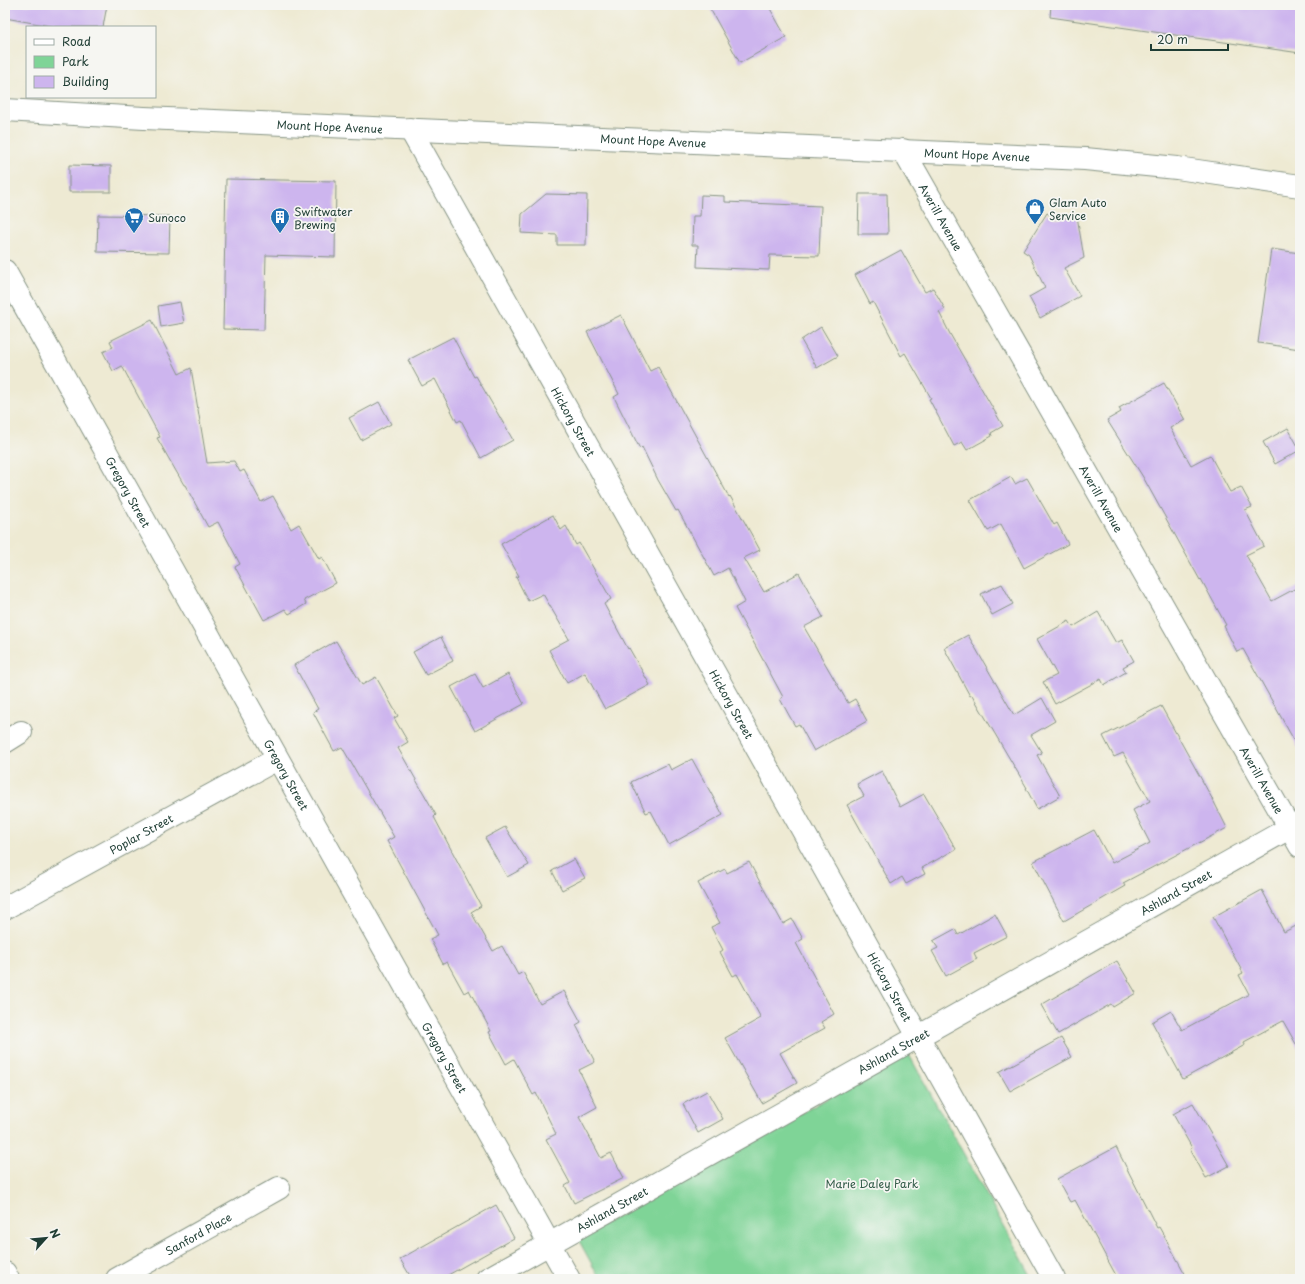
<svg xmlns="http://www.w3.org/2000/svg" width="1305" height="1284" font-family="'Playpen Sans',sans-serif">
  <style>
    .green { fill: #7fd497; stroke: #4f8866 }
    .building { fill: #cdb5ee }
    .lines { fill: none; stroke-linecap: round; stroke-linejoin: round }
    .street-casing { stroke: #869484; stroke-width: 24 }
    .secondary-casing { stroke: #869484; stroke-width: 24 }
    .primary-casing { stroke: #869484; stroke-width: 24 }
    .street { stroke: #fff; stroke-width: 22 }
    .secondary { stroke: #fff; stroke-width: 22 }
    .primary { stroke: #fff; stroke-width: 22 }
    .labels { text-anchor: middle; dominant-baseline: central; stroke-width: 3.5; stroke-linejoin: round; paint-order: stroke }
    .street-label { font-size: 11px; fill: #1f3d34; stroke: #f6f6f2 }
    .poi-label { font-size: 11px; fill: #1f3d34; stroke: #f6f6f2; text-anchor: start }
    .park-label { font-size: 11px; fill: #325b48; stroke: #f6f6f2 }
  </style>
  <rect width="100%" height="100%" fill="#f6f6f2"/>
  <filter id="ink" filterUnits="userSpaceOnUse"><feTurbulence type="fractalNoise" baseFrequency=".025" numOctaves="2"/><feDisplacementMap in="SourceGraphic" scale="8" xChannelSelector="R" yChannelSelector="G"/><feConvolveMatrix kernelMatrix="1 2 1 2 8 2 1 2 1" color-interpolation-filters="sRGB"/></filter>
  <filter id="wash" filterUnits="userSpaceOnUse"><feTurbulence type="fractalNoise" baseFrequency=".012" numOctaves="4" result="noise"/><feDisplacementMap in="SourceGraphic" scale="16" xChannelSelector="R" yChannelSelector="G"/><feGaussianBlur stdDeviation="0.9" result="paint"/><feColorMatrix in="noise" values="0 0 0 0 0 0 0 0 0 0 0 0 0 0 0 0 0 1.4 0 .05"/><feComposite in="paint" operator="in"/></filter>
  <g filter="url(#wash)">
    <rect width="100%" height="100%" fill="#eeead3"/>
    <!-- green -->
    <path class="green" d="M908,1053L1033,1279H600L578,1239Z"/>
    <g id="blocks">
      <!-- building -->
      <path class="building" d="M5,5H107L103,27H56L5,18Z
        M708,5H768L786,37L740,63Z
        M1051,5H1300V53L1050,17Z
        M69,165L111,166V192H69Z
        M226,179L336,181L335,257L266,255L264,330L223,329Z
        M546,194L587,195L586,245H557V235L521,233L522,214Z
        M859,194H887L888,234H858Z
        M701,195L725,196V202L821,206L819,256L770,255L769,270L697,267L698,245H692L693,216H700Z
        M1047,213L1057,219L1077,216L1084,258L1064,268L1080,296L1040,318L1029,297L1045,288L1029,255L1023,251Z
        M98,215L170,216L169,253L97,252Z
        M1271,249L1300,253V349L1258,343Z
        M901,250L925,292L933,288L945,309L939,312L950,334L1003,426L991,433L992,436L967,450L962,442L954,446L929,399L931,398L905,353L901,356L873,302L870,304L855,275Z
        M180,302L184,323L161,327L158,306Z
        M621,315L650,371L658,367L729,497L730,496L749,530L760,550L744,558L764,592L799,573L823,617L804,627L848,703L855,699L867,721L814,751L799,724L795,726L780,699L783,697L735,608L745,602L728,568L714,576L678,510L676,511L658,480L642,447L640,449L614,397L619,394L587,332Z
        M152,320L179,374L191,368L207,463L234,461L240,472L244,470L261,502L273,496L291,529L299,524L319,559L322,557L336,583L304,600L306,604L289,614L285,609L264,620L235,567L240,564L218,522L208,527L185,485H184L157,438L160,437L122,366L113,371L103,352L113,347L110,341Z
        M821,327L838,356L817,368L801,340Z
        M453,337L474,377L476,376L513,440L481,458L461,420L457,422L435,379L422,386L408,360Z
        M1164,383L1185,420L1170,428L1191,465L1210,455L1230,492L1241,487L1252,507L1245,510L1264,546L1246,555L1272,601L1300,586V751L1243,649L1237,652L1224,626L1226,625L1201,579L1200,580L1143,477L1107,420L1121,412L1119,408Z
        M379,402L391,424L361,440L349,418Z
        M1288,428L1300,450L1275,464L1263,442Z
        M1011,477L1015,484L1027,478L1054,525L1057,523L1068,544L1024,568L1001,524L988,531L970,500Z
        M553,515L561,530L566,526L576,545L579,543L611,599L604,604L628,649L629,648L650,685L605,709L585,673L567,683L549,650L569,639L543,594L528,601L516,577L519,576L501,544Z
        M1002,584L1013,604L992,615L981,594Z
        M1098,612L1116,643L1122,640L1134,661L1123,667L1126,672L1104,685L1101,679L1055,704L1043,682L1057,675L1037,639L1069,621L1073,627Z
        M968,635L1014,715L1042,698L1055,721L1031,735L1042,753L1037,755L1060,796L1037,809L1026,788H1027L972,695L970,696L944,648Z
        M441,637L453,661L426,675L413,652Z
        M336,641L362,685L376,677L398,716L394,718L408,742L398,748L436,815L434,817L481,906L471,912L493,951L502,946L518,975L523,972L540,1004L564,991L581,1022L576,1025L595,1062L579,1070L597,1107L579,1117L601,1158L611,1153L624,1178L574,1203L565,1186L570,1183L546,1139L556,1134L536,1093L533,1095L514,1059L506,1064L489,1032L491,1031L469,990L464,993L447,962L443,964L430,939L438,935L387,841L394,837L342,747L334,751L313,712L318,709L294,665Z
        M475,674L483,688L508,674L524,704L475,731L451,687Z
        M1161,706L1214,802L1227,828L1123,883L1125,886L1064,921L1033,862L1094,830L1112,863L1150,843L1133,810L1150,801L1123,753L1114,757L1103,736Z
        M692,759L723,815L669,845L651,811L646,813L631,782L668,764L671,770Z
        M882,771L900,807L924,794L956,849L922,868L925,874L906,884L902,877L891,884L847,805L864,796L857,784Z
        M505,827L529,865L507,877L485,838Z
        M574,859L585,878L562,890L552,871Z
        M749,862L783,924L792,919L803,939L796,943L834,1014L821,1022L825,1028L780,1053L797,1083L762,1103L725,1038L761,1018L737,974L733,976L720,952L723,950L711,927L720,923L698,883L725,869L727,873Z
        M1262,890L1284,932L1300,924V1051L1283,1021L1244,1042L1245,1045L1183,1079L1152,1022L1171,1011L1182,1030L1249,994L1239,975L1243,973L1213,917Z
        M995,914L1007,936L974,953L977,959L946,976L932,951L938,948L933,941L955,929L958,935Z
        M1117,961L1136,993L1113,1007L1111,1004L1058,1034L1041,1005Z
        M1061,1038L1072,1057L1010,1091L999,1072Z
        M707,1091L723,1119L698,1133L683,1104Z
        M1193,1103L1229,1166L1206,1178L1190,1149L1192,1148L1173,1114Z
        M1116,1147L1157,1228L1159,1227L1188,1279H1118L1075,1200L1070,1202L1057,1179Z
        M496,1205L514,1238L441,1279H412L400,1259Z"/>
    </g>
  </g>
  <g filter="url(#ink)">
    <use href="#blocks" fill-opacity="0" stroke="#869484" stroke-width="1"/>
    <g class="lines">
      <!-- street casing -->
      <g class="street-casing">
        <g id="street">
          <path id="s1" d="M410,129L1054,1279"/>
          <path d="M5,742L21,732"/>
          <path id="s2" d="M5,908L277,759"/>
          <path d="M5,1273L8,1279"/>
          <path id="s3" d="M117,1279L279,1188"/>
          <path id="s4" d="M487,1279L1300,822"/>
        </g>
      </g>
      <!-- secondary casing -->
      <g class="secondary-casing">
        <g id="secondary">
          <path id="s5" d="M903,150L1300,846"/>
          <path id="s6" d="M5,271L569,1279"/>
        </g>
      </g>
      <!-- primary casing -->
      <g class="primary-casing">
        <g id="primary">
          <path id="s7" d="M5,110L144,118L1085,159L1177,168L1300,186"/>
        </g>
      </g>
      <!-- street -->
      <use href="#street" class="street"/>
      <!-- secondary -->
      <use href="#secondary" class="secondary"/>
      <!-- primary -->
      <use href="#primary" class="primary"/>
    </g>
  </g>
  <!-- icons -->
  <defs>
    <g id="shop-pin" transform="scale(1)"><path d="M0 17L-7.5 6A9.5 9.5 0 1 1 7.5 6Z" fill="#1f6fb2" stroke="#f6f6f2"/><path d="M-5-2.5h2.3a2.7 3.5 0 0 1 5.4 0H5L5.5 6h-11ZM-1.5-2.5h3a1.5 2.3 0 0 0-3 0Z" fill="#fff"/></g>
    <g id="supermarket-pin" transform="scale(1)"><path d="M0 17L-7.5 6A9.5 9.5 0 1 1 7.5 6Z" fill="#1f6fb2" stroke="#f6f6f2"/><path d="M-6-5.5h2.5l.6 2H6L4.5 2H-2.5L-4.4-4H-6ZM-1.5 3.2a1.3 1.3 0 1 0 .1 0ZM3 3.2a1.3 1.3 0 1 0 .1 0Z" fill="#fff"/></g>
    <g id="building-pin" transform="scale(1)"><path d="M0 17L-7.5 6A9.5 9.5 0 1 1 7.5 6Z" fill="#1f6fb2" stroke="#f6f6f2"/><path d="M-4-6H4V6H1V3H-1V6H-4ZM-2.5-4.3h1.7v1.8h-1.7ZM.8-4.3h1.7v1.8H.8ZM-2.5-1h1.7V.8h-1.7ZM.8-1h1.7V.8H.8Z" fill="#fff"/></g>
  </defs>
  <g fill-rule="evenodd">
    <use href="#shop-pin" x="1035" y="208"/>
    <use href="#supermarket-pin" x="134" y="217"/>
    <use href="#building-pin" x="280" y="217"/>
  </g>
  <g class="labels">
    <!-- street labels -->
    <g class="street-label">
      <text stroke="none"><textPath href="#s7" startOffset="325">Mount Hope Avenue</textPath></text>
      <text stroke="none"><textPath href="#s7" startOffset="649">Mount Hope Avenue</textPath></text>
      <text stroke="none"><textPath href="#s7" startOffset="973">Mount Hope Avenue</textPath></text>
      <text stroke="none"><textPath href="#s5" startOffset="77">Averill Avenue</textPath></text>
      <text stroke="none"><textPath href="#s1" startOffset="335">Hickory Street</textPath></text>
      <text stroke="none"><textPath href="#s6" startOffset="253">Gregory Street</textPath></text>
      <text stroke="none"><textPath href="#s5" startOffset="401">Averill Avenue</textPath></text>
      <text stroke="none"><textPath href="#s1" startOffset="659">Hickory Street</textPath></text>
      <text stroke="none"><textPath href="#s6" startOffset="577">Gregory Street</textPath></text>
      <text stroke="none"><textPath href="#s5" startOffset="725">Averill Avenue</textPath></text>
      <text stroke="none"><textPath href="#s2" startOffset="155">Poplar Street</textPath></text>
      <text stroke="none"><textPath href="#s4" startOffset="790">Ashland Street</textPath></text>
      <text stroke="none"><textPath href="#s1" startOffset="983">Hickory Street</textPath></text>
      <text stroke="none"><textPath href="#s4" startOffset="466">Ashland Street</textPath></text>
      <text stroke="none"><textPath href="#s6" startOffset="901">Gregory Street</textPath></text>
      <text stroke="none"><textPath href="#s4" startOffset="143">Ashland Street</textPath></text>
      <text stroke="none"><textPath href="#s3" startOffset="93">Sanford Place</textPath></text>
    </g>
    <!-- poi labels -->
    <g class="poi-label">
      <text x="1049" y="202">Glam Auto<tspan x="1049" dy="13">Service</tspan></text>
      <text x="294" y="211">Swiftwater<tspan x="294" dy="13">Brewing</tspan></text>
      <text x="148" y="217">Sunoco</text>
    </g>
    <!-- park labels -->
    <g class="park-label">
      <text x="872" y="1183">Marie Daley Park</text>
    </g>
  </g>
  <!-- margin -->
  <rect width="1305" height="1284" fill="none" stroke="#f6f6f2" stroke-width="20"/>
  <!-- legend -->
  <rect x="26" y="26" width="130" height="72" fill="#f6f6f2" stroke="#a0aca6"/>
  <rect x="34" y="39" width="20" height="6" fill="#ffffff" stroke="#a0aca6"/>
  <text x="62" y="46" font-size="12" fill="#1f3d34">Road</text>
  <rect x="34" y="56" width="20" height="12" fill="#7fd497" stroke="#a0aca6"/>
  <text x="62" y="66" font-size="12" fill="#1f3d34">Park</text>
  <rect x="34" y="76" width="20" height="12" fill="#cdb5ee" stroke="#a0aca6"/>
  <text x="62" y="86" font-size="12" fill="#1f3d34">Building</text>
  <!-- north arrow -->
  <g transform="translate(46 1238) rotate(63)" stroke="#f6f6f2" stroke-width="3" paint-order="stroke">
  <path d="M0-3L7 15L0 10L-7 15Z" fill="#1f3d34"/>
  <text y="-6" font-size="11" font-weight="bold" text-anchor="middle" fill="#1f3d34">N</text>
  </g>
  <!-- scale -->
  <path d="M1151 44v6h77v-6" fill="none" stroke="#1f3d34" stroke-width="2"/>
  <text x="1157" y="44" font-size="12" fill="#1f3d34" stroke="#f6f6f2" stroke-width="3" paint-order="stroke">20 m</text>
</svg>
